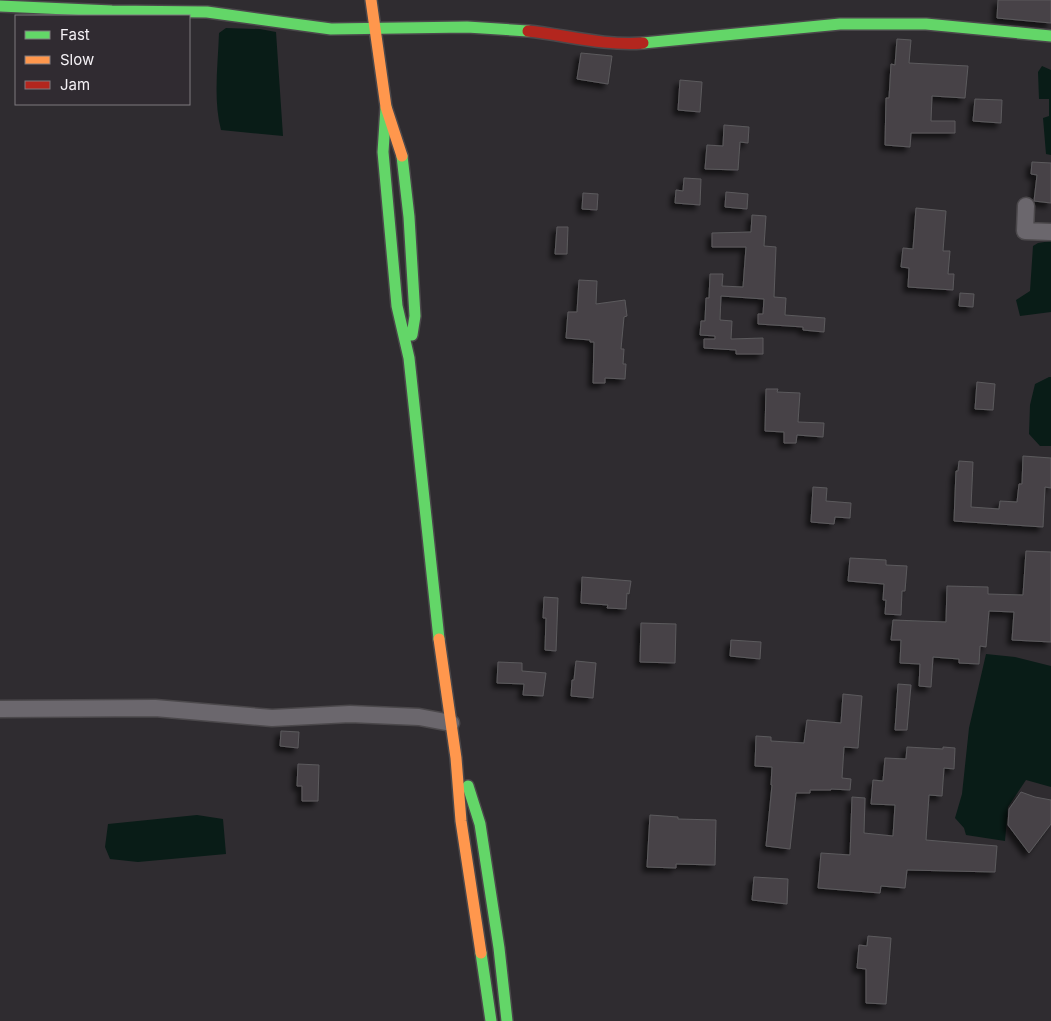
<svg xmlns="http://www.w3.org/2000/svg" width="1051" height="1021" font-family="Inter,sans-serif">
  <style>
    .water { fill: #091c17 }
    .building { fill: #464347; stroke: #5c5a5d; filter: url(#shadow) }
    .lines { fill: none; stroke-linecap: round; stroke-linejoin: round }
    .street-casing { stroke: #4b484b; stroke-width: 19 }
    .fast-casing { stroke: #4b484b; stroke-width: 14 }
    .slow-casing { stroke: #4b484b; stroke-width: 14 }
    .jam-casing { stroke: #4b484b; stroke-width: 14 }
    .street { stroke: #6b676d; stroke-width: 16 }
    .fast { stroke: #63d668; stroke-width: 11 }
    .slow { stroke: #ff974d; stroke-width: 11 }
    .jam { stroke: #b3261e; stroke-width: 11 }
  </style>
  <defs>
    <filter id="shadow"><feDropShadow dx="-4.5" dy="4.5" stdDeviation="2.5" flood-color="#0009"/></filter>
  </defs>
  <rect width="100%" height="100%" fill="#2f2c30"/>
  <!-- water -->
  <path class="water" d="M226,28L260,29L276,32L283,136L221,130C213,99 218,65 219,33Z
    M1042,66L1051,70V155L1046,154L1043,118L1049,116V99H1039L1038,72Z
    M1051,241V312L1020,316L1016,300L1030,291L1033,246L1038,243Z
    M1049,377H1051V446H1040L1029,434L1030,405L1035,384Z
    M986,654L1015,657L1051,666V787L1026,780L1008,807L1005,841L966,835L964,828L955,818L962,794L969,728Z
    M197,815L223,819L226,854L138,862L110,859L105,847L108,824Z"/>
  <!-- building -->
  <path class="building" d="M998,0H1051V23L997,18Z
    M897,39L911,40L909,63L968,66L965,98L932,96L931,121H955V133H911L910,147L885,145L886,98H889L891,64L895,65Z
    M581,53L612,56L608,84L577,79Z
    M680,80L702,82L700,112L678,110Z
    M975,99L1002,100L1001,123L973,121Z
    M724,125L749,127L748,143L740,142L738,170L705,169L707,145L723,146Z
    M1032,162L1051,163V203L1034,201L1037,175L1031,174Z
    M684,178L701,179L700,205L675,203L676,190L683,191Z
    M726,192L748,194L747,209L725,207Z
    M583,193L598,194L597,210L582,209Z
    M916,208L946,211L943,251H950L948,274H954L953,290L908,287L909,268L901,267L903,248L913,249Z
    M752,215L766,216L764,246L776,247L774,297L786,298L785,315L825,318L824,332L803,330V327L758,324V314H763L764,299L721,296L720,320L732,321L731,339L763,338V354H736V350L704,348V339H715V336L700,335L701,321H705L706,298H709L710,274H723L722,286L743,287L746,247H712V233L751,232Z
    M557,227H568L567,254H555Z
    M579,280L597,281L596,304L625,300L627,316L624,317L621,349H624L623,364H626L625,379L605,378V383H593L594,342H590V340L566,338L568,312H577Z
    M960,293L974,294L973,307L959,306Z
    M977,382L995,384L993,410L975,409Z
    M766,389H778L777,392L800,393L798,422L824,423L823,437L797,435L796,443H784V432L765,431Z
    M1023,456L1051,458V488L1045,487L1043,527L954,521L956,471H958L959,461L973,462L971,507L999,509L1000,501L1017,502L1019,484H1022Z
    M813,487L827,488L826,501L851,503L850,518L835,517L834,524L811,522Z
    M1026,551L1051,552V642L1012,640L1014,612L989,611L986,647L980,646L979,664L959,663V659L933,657L931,687L919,686L920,664L900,663L901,640H891L893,620L946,622L947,586L988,587V594L1023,595Z
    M850,558L886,560V565L907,566L905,591H902L901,615L885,614L886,600H883L884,584L848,581Z
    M582,577L631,581L629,594L627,593L626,609L607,608L608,605L581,603Z
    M544,597L558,598L556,651L545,650L546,618H543Z
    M641,623L676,624L675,663L640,662Z
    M731,640L761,642L760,659L730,656Z
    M576,661L596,663L593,698L571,696L572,680H574Z
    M498,662L522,663V671L546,673L543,696L523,695L524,684L497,683Z
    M898,684L911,685L907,730H895Z
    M843,694L862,696L858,748L844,747L842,778L851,779L850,790L831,789V790H810V793H796L790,849L766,846L772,785H771L772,767L755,766L756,736L771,737V741L804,743L807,720L841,723Z
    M281,731L299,732L298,748L280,746Z
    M907,747L943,749V747L955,748L954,769L944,768L942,796L929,795L926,840L997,846L995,872L907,870L905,888L881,886L880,893L818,888L821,853L850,855L852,797L865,798L864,833L893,836L895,805L871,804L873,780L883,781L885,758L906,759Z
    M298,764L319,765L318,801H302V786H297Z
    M1021,792L1035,797L1051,800V824L1029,853L1008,825L1009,809Z
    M650,815L678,817V819L716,820L715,865L676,864V868L647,867Z
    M754,877L788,879L787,904L752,900Z
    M868,936L891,938L886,1004L866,1003V969L857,968L859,945L867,946Z"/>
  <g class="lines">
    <!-- street casing -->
    <g class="street-casing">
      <path id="street" d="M1026,206L1025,231L1051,232
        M0,709L155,708L272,718L350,714L419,717L451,723"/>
    </g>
    <!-- fast casing -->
    <g class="fast-casing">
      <path id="fast" d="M0,6L112,11L207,12L331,29L467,27L528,31
        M643,43L840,24H926L1051,36
        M386,107L383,152L397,306L409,358L439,639
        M402,156L409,217L415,316L412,335
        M468,786L480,824L499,948L507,1021
        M481,953L491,1021"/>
    </g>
    <!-- slow casing -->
    <g class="slow-casing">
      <path id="slow" d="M371,0L386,107L402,156
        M439,639L456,758L461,821L481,953"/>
    </g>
    <!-- jam casing -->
    <g class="jam-casing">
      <path id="jam" d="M528,31C566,35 604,46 643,43"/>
    </g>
    <!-- street -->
    <use href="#street" class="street"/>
    <!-- fast -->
    <use href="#fast" class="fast"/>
    <!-- slow -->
    <use href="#slow" class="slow"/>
    <!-- jam -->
    <use href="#jam" class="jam"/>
  </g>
  <!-- legend -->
  <rect x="15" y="15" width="175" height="90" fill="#302b31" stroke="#7e7a7f"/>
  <rect x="25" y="31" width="25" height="8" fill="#63d668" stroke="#7e7a7f"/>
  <text x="60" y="40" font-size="15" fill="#f4f1f5">Fast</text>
  <rect x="25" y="56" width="25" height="8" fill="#ff974d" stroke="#7e7a7f"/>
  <text x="60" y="65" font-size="15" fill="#f4f1f5">Slow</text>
  <rect x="25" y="81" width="25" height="8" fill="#b3261e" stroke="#7e7a7f"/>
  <text x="60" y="90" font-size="15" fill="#f4f1f5">Jam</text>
</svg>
